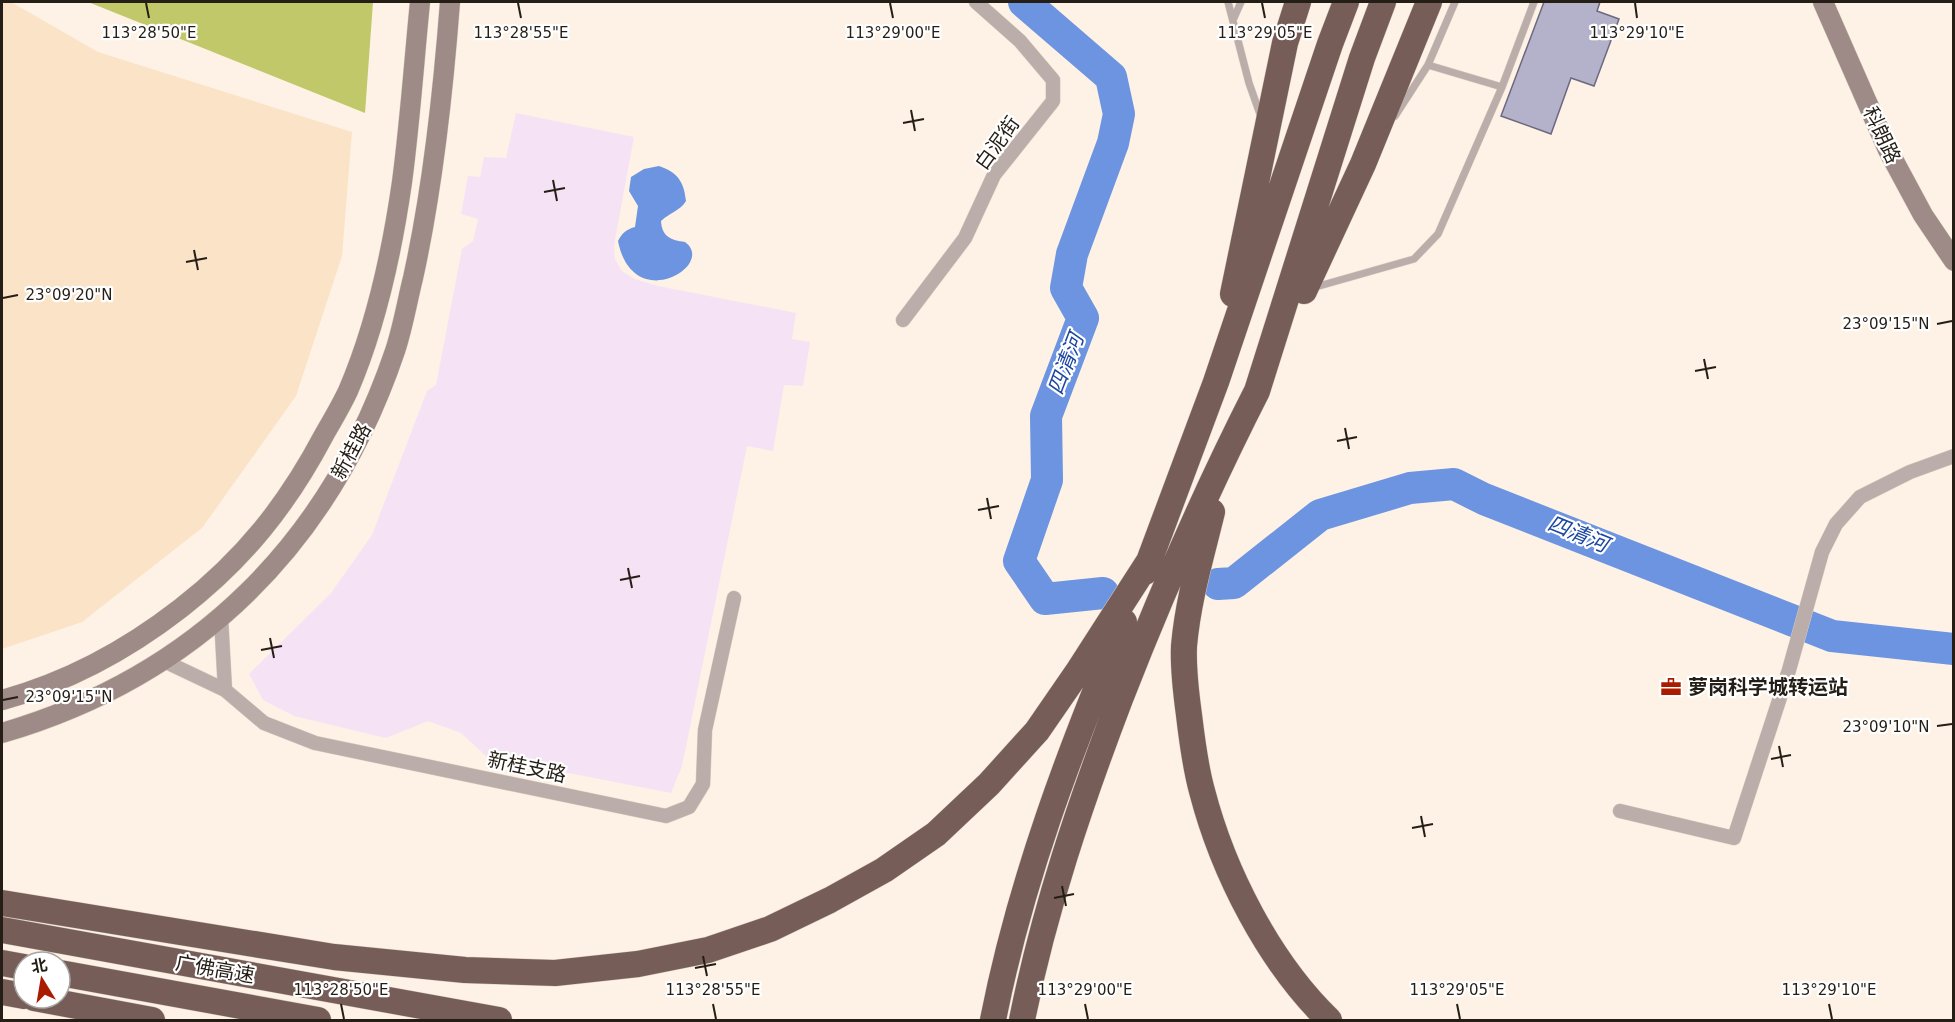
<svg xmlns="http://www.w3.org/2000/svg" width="1955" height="1022" font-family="'DejaVu Sans','Noto Sans SC',sans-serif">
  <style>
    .built { fill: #fbe3c7 }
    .industrial { fill: #f5e3f5 }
    .green { fill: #c1c869 }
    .water { fill: #6c94e0 }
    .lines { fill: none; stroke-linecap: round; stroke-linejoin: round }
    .river { stroke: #6c94e0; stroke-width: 32 }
    .building { fill: #b4b1ca; stroke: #6b697f; stroke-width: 1.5 }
    .lane-casing { stroke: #dad0c4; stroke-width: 8 }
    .street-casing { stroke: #dad0c4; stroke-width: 15 }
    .secondary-casing { stroke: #dad0c4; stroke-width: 21 }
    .highway-casing { stroke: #dad0c4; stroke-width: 27 }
    .lane { stroke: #baadaa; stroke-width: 7 }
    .street { stroke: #baadaa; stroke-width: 14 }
    .secondary { stroke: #9e8a87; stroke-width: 20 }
    .highway { stroke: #775d58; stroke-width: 26 }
    .ticks { fill: none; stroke: #251e16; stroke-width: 2 }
    .labels { text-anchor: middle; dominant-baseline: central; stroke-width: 4.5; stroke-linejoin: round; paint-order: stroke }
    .street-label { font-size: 20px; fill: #251e16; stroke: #fff }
    .poi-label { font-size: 20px; font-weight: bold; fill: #251e16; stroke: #fff; text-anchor: start }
    .water-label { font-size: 21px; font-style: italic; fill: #1c47a0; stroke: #fff }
    .ticks-label { font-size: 15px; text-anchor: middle; fill: #251e16; stroke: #fff; stroke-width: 4.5; stroke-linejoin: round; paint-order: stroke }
  </style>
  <rect width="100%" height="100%" fill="#fdf2e5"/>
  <!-- built -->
  <path class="built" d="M2,2H11L98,52L352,132L342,256L296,396L202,528L82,622L2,649Z"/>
  <!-- industrial -->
  <path class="industrial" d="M516,113L634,137L614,245L615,259L622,271L635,279L658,286L796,313L792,339L810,342L803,386L784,385L773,451L747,446L682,766L671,793L487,757L461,733L428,721L386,738L294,716L263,700L249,674L331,593L372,535L427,391L436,385L462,249L473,241L478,219L461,214L468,176L480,177L484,157L506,158Z"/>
  <!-- green -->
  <path class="green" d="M88,2H373L365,113Z"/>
  <!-- water -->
  <path class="water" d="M659,166C677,172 684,181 686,201C680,211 669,213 661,221C662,237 671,240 685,242C717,265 633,316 618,241C622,233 627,229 635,227L638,206L629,191L631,177L644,169Z"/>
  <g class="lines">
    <!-- river -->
    <path class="river" d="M1024,2L1111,77L1119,114L1113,143L1072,254L1066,288L1083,318L1046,416L1047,480L1019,561L1045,599L1103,593
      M1218,584L1234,583L1320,515L1410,488L1454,484L1484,499L1832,636L1954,649"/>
  </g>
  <!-- building -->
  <path class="building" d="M1544,2H1600L1597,11L1619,19L1594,86L1571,78L1551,134L1501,116Z"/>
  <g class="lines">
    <!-- lane casing -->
    <g class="lane-casing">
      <path id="lane" d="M1228,2L1249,83L1261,117
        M1233,20L1241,2
        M1428,65L1502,87
        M1395,116L1428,65L1455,2
        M1312,288L1414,259L1438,234L1502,87L1534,2"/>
    </g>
    <!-- street casing -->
    <g class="street-casing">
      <path id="street" d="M903,320L965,238L994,175L1053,101V80L1020,41L976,2
        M221,617L225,690
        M164,661L225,690L264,723L315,743L666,816L689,807L703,784L705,730L734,598
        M1620,811L1734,838L1789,670L1822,552L1836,524L1860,497L1910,472L1954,456"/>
    </g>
    <!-- secondary casing -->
    <g class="secondary-casing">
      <path id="secondary" d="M1823,2L1888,150L1923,215L1954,261
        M2,700C68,682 127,650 181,608C244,559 287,505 324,435C332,421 341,406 348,391C376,326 392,252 402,182C410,122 414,62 420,2
        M2,733C197,676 330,543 395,351C403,327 407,302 413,278C433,188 443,94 450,2"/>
    </g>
    <!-- highway casing -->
    <g class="highway-casing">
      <path id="highway" d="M1304,291L1363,164L1429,2
        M1233,294L1285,43L1298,2
        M1212,512C1201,557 1188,600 1184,646C1183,668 1186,693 1189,715C1192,740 1195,766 1202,791C1223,872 1269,962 1329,1020
        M1145,572L1216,382L1330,44L1346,2
        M2,903L334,957L465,970L555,973L638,964L708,950L770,929L830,900L884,870L936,834L989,784L1037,731L1077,673L1151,558
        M2,930L499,1020
        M2,963L24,967
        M60,973L318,1020
        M2,992L24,996
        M34,998L152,1020
        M993,1020C1020,883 1069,752 1124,622
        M1022,1020C1044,910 1080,804 1120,699C1161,594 1206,491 1257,391L1362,58L1383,2"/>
    </g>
    <!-- lane -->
    <use href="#lane" class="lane"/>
    <!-- street -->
    <use href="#street" class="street"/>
    <!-- secondary -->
    <use href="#secondary" class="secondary"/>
    <!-- highway -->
    <use href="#highway" class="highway"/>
  </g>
  <!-- ticks -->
  <path class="ticks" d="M146,3L149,18M518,3L521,18M890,3L893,18M1262,3L1265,18M1635,3L1637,18M911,110L915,131M903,123L924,119M553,180L557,201M544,192L565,188M194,250L198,270M186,262L207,258M3,298L18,295M1937,324L1952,321M1704,359L1708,379M1695,371L1716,367M1345,428L1349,449M1337,441L1357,437M987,498L991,519M978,510L999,506M628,568L632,588M620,580L640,576M270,638L274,658M261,650L282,646M3,700L18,697M1937,726L1952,724M1779,746L1783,767M1771,759L1791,755M1421,816L1425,837M1412,828L1433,824M1062,886L1066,906M1054,898L1074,894M703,956L707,976M695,968L716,964M341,1004L344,1019M713,1004L716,1019M1085,1004L1088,1019M1457,1004L1460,1019M1829,1004L1832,1019"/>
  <!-- icons -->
  <defs>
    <g id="office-bare" transform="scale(1.62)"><path d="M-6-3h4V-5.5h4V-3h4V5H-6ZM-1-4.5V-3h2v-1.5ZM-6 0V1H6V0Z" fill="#aa1c00" stroke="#fff" stroke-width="2.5" paint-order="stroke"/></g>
  </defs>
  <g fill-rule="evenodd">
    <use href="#office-bare" x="1671" y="687"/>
  </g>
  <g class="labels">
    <!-- street labels -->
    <g class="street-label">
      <text transform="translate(1882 135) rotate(65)">科朗路</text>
      <text transform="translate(997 143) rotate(-54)">白泥街</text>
      <text transform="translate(351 451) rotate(-62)">新桂路</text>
      <text transform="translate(527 767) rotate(12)">新桂支路</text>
      <text transform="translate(215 969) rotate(10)">广佛高速</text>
    </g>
    <!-- poi labels -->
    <g class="poi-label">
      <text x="1688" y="687">萝岗科学城转运站</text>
    </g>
    <!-- water labels -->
    <g class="water-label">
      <text transform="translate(1066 364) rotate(-69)">四清河</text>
      <text transform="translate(1578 534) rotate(22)">四清河</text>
    </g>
  </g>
  <g class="ticks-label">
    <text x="149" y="38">113°28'50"E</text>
    <text x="521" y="38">113°28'55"E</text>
    <text x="893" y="38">113°29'00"E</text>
    <text x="1265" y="38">113°29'05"E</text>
    <text x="1637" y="38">113°29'10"E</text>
    <text x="69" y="300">23°09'20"N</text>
    <text x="1886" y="329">23°09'15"N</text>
    <text x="69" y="702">23°09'15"N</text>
    <text x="1886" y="732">23°09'10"N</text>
    <text x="341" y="995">113°28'50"E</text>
    <text x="713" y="995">113°28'55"E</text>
    <text x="1085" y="995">113°29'00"E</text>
    <text x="1457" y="995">113°29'05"E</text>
    <text x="1829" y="995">113°29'10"E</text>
  </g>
  <!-- border -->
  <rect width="1955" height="1022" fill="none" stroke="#251e16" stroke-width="6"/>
  <!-- north arrow -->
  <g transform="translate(42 980) rotate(349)"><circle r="28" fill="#ffffff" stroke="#a8a5a2" stroke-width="1.5"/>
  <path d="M0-4.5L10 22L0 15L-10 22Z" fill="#aa1c00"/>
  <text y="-9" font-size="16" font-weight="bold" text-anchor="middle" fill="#251e16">北</text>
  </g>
</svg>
